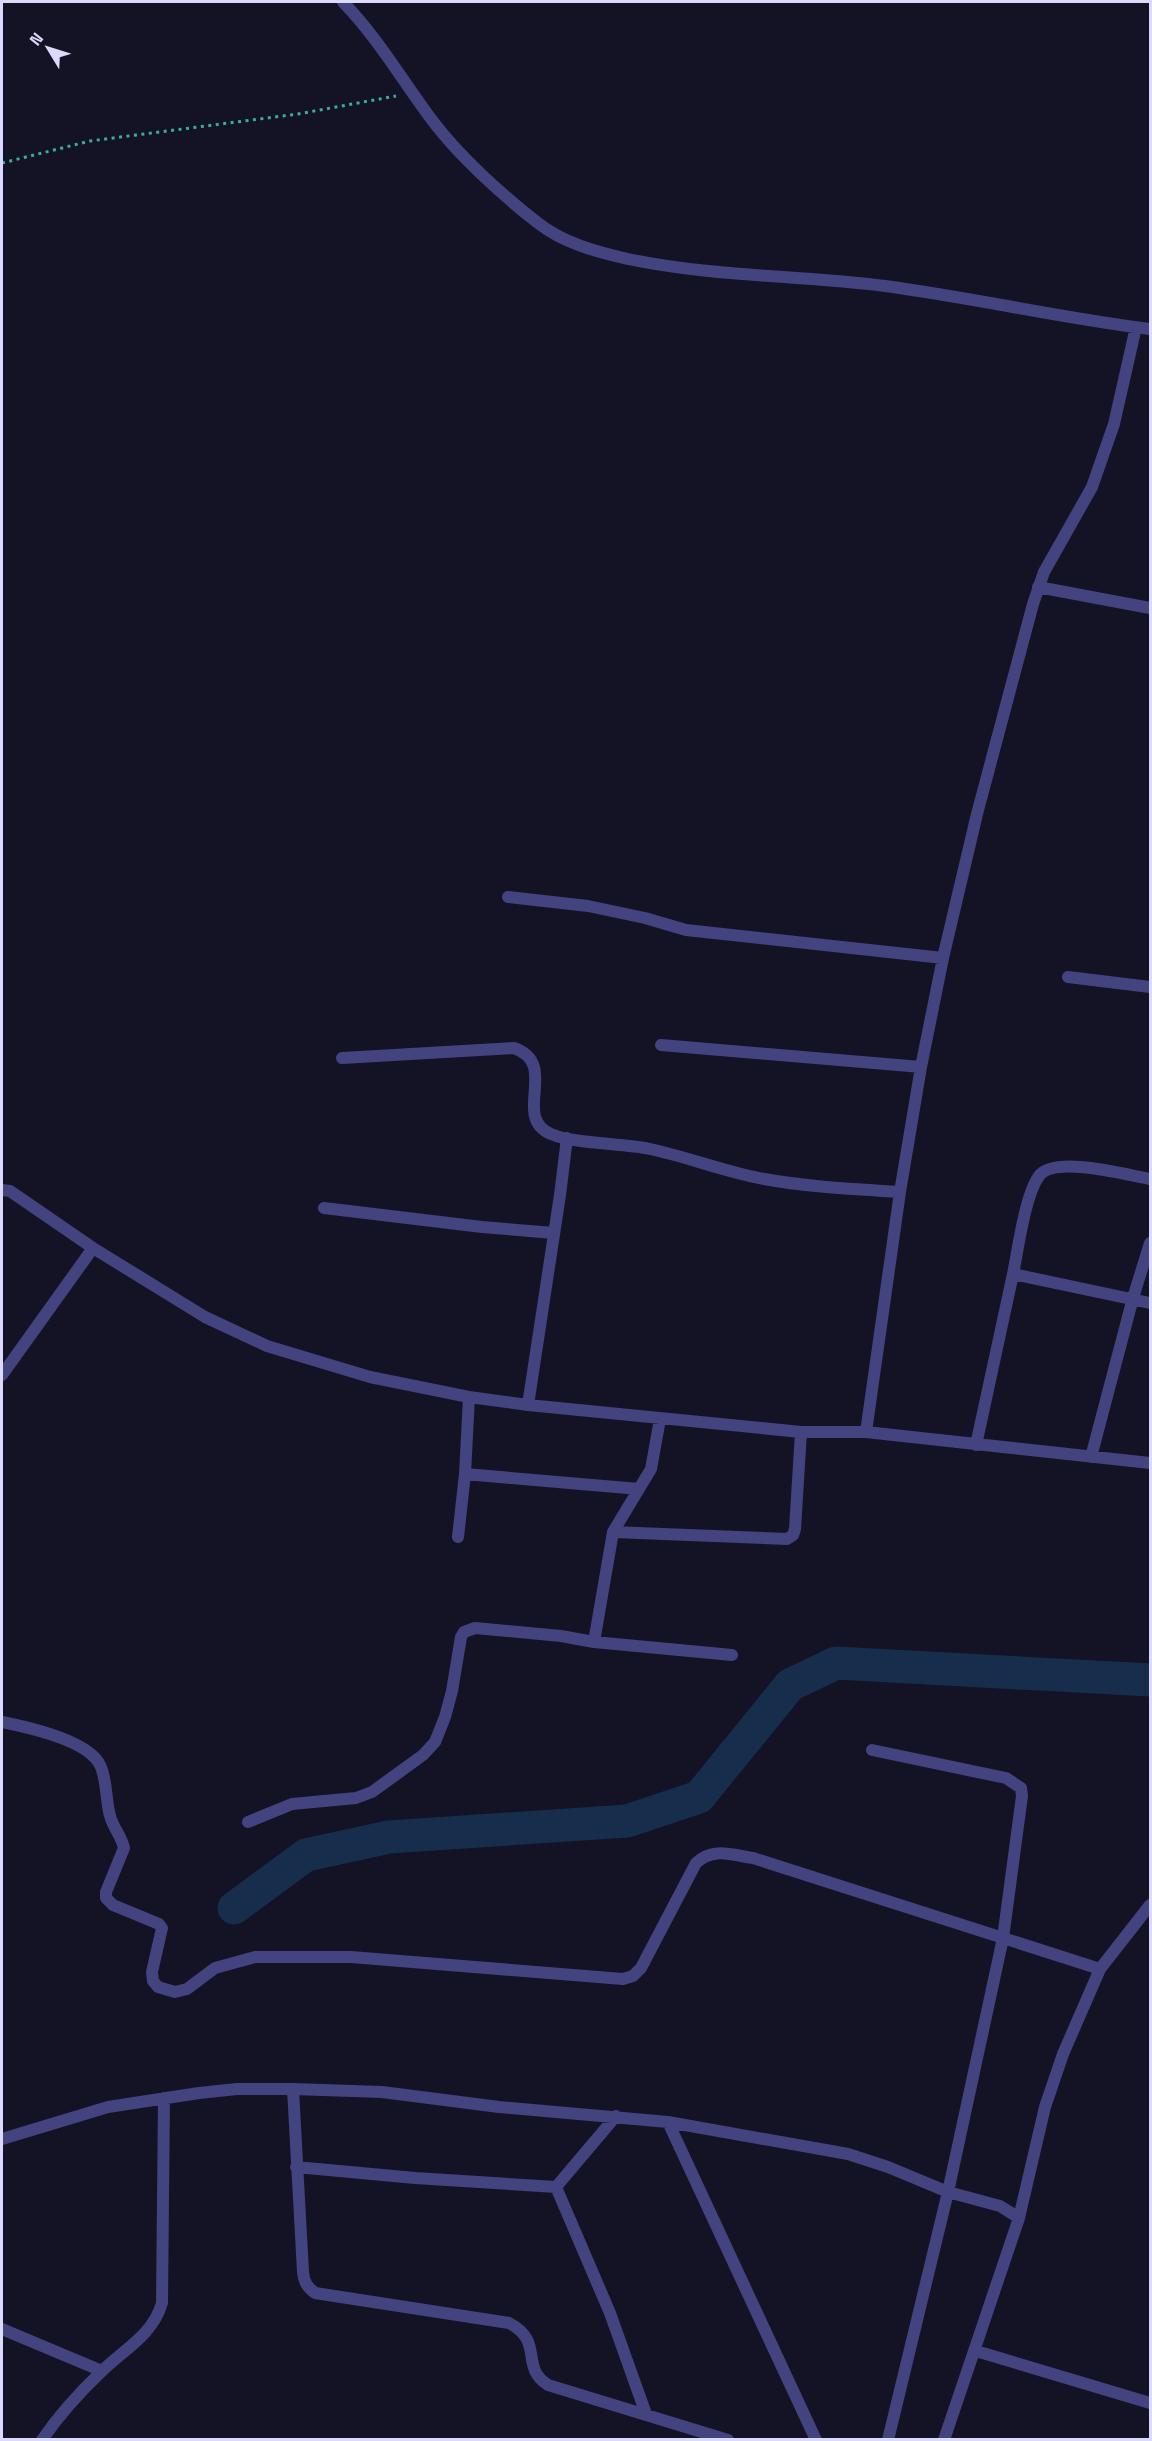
<svg xmlns="http://www.w3.org/2000/svg" width="1152" height="2441" font-family="'Space Grotesk',sans-serif">
  <style>
    .lines { fill: none; stroke-linecap: round; stroke-linejoin: round }
    .river { stroke: #162e4b; stroke-width: 33 }
    .path { stroke: #3cac9e; stroke-width: 3; stroke-dasharray: 3 4.5; stroke-linecap: butt }
    .minor { stroke: #42437f; stroke-width: 12 }
  </style>
  <rect width="100%" height="100%" fill="#141225"/>
  <g class="lines">
    <!-- river -->
    <path class="river" d="M234,1908L306,1855L389,1837L627,1821L699,1797L790,1685L836,1663L1150,1680"/>
    <!-- path -->
    <path class="path" d="M2,163L90,141L298,114L396,96"/>
    <!-- minor -->
    <path class="minor" d="M343,2C378,38 402,80 432,120C458,155 503,196 538,223C563,243 597,252 628,259C713,277 799,275 885,286C974,298 1062,318 1150,329
      M1038,587L1150,608
      M508,897L588,906L645,918L686,930L943,958L921,1067
      M943,958L977,814L1033,604L1044,572L1092,487L1114,424L1136,327
      M1068,977L1150,987
      M661,1045L921,1067L900,1192L866,1432
      M342,1058L514,1048C560,1064 511,1117 551,1134C574,1144 622,1143 650,1149C688,1157 725,1172 764,1179C808,1187 855,1189 900,1192
      M1150,1179C1127,1175 1054,1155 1039,1176C1025,1195 1018,1250 1013,1274L1150,1303
      M2,1190L10,1191L93,1248
      M324,1208L482,1227L554,1233
      M2,1375L93,1248L205,1317L267,1346L370,1377L469,1397L528,1405L801,1432H866L1150,1463
      M528,1405L560,1195L567,1138
      M976,1445L1013,1274
      M1091,1457L1133,1298L1150,1243
      M465,1474L639,1489
      M613,1532L787,1539L793,1535L795,1529L801,1432
      M458,1537L465,1474L469,1397
      M594,1642L613,1532L651,1469L660,1419
      M2,1722C27,1727 88,1740 100,1765C108,1781 105,1803 111,1819C115,1830 122,1838 124,1848L106,1892V1898L113,1905L159,1924L162,1928L152,1972L153,1981L158,1987L175,1992L187,1989L215,1968L255,1957H351L623,1979L633,1976L641,1968L696,1863C713,1847 732,1855 753,1858L1100,1969
      M872,1750L1006,1778L1021,1788L1022,1796L1003,1938L948,2192L888,2440
      M248,1822L292,1804L356,1798L372,1792L423,1755L435,1742L445,1717L452,1691L461,1637L464,1632L475,1628L561,1636L594,1642L732,1655
      M293,2089L303,2272C304,2282 307,2287 315,2293L509,2323C545,2342 519,2366 548,2385L728,2440
      M668,2122L816,2440
      M2,2139L108,2107L199,2093L237,2089H293L382,2092L499,2107L668,2122L848,2154L888,2167L948,2192L1000,2206L1019,2218
      M296,2167L415,2178L556,2187
      M556,2187L610,2313L646,2414
      M556,2187L616,2116
      M2,2329L102,2371
      M976,2351L1150,2403
      M42,2440C59,2415 79,2393 101,2372C123,2350 153,2335 162,2303L164,2098
      M944,2440L1019,2218L1045,2107L1063,2054L1100,1969L1150,1905"/>
  </g>
  <!-- border -->
  <rect width="1152" height="2441" fill="none" stroke="#dbdafb" stroke-width="6"/>
  <!-- north arrow -->
  <g transform="translate(48 48) rotate(308)" stroke="#141225" stroke-width="4.5" paint-order="stroke">
  <path d="M0-4.5L10 22L0 15L-10 22Z" fill="#dbdafb"/>
  <text y="-9" font-size="16" font-weight="bold" text-anchor="middle" fill="#dbdafb">N</text>
  </g>
</svg>
